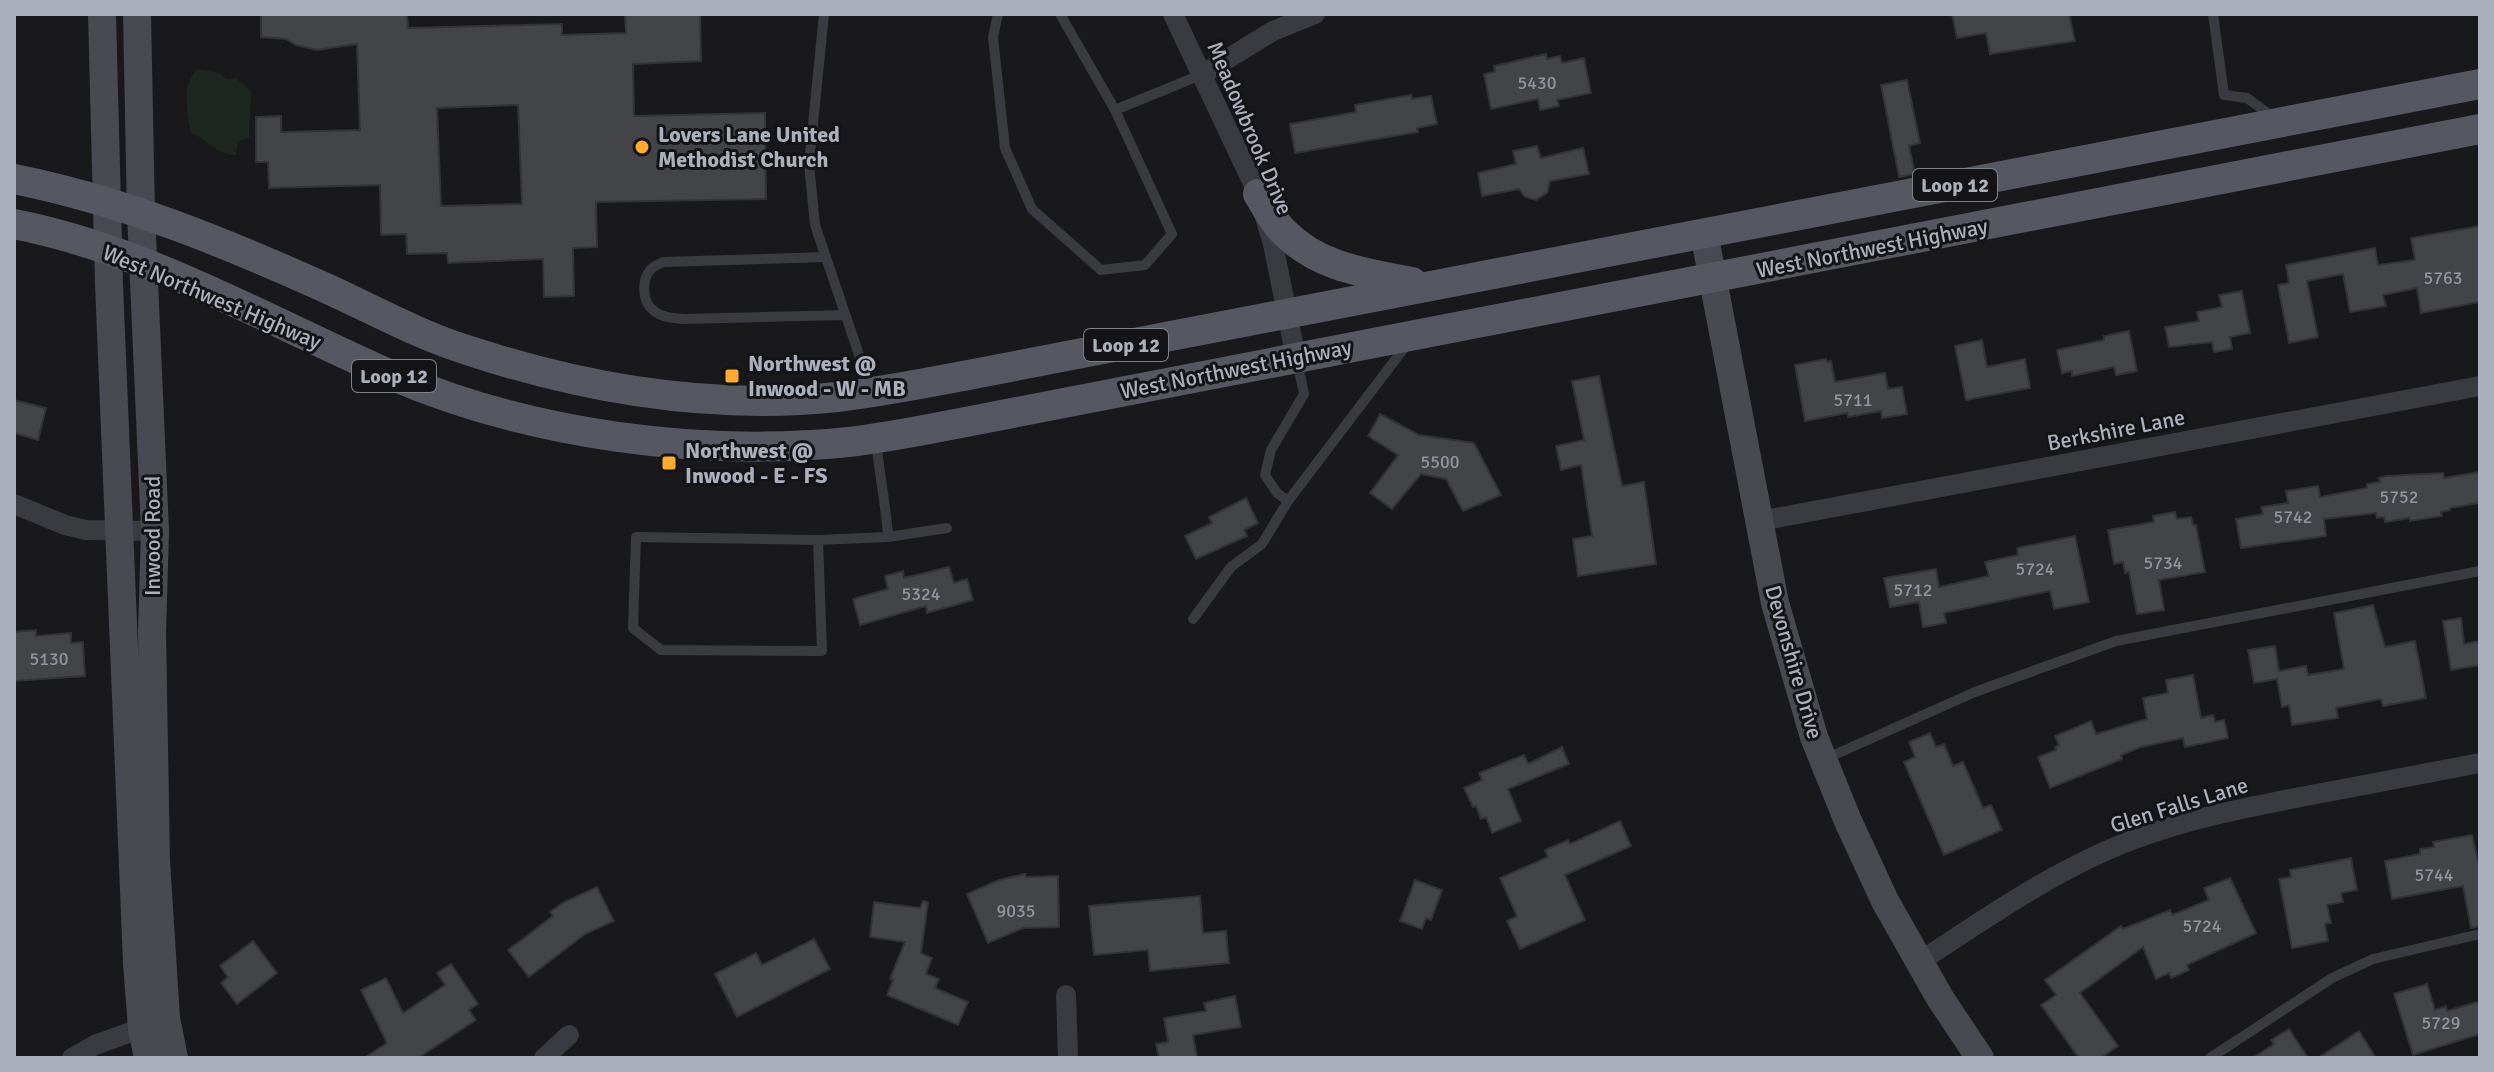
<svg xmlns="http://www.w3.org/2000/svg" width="2494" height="1072" font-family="Signika,sans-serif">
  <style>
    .green { fill: #1e271f }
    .building { fill: #434448; stroke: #323337; stroke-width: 2; fill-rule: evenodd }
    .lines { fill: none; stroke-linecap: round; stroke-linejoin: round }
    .lane { stroke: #393b41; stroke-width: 10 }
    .street { stroke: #393b41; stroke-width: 20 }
    .secondary { stroke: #474a51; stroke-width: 28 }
    .primary { stroke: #555860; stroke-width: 30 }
    .poi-dot { fill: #ffab2d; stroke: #141416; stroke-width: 3 }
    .labels { text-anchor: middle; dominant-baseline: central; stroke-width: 6; stroke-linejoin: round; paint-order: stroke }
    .number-label { font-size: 18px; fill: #90969f }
    .shield { fill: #141416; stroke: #7d828a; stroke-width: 2 }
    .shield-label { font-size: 20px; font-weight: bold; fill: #aab1bc }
    .street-label { font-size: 22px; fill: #aab1bc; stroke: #141416 }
    .poi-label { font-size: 22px; font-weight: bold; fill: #aab1bc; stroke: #141416; text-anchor: start }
  </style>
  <rect width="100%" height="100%" fill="#19191b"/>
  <!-- green -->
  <path class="green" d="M197,69L219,73L227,79L236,78L251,92L249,138L238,141L236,155C213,154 209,139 191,133C187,112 181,85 197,69Z"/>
  <!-- building -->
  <path class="building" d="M261,14H407L408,28L562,24V35L626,33L625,14H700L701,61L633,64L634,116L765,113L766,199L596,202L597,247L573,248L574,296L544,297L543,259L448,263L447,253L407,254L406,234L381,235L380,185L269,188L268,162H256V117L281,116V132L360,130L357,44L317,50L296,45L286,39L261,37ZM518,105L522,204L441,206L437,108Z
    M1952,14H2069L2075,41L1990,54L1986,33L1957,38Z
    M1546,54L1547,59L1560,56L1562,63L1584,58L1591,93L1557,100L1559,106L1540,110L1538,99L1491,109L1484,74L1495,72L1494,66Z
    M1907,80L1920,143L1909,146L1915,174L1899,177L1881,85Z
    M1411,95L1412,99L1431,96L1437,124L1417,128L1418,132L1295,153L1290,124L1356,112L1355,105Z
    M1537,146L1541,158L1583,148L1589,174L1550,181L1547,193L1536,200L1525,197L1519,189L1482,196L1478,173L1516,164L1513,151Z
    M2480,226V302L2421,313L2417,288L2383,295L2386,306L2350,312L2343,274L2307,281L2318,337L2289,343L2278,285L2289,283L2286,265L2375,248L2378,265L2415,260L2411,238Z
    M2242,291L2250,333L2230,337L2232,349L2214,352L2212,342L2169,347L2165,327L2199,321L2197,312L2222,307L2219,295Z
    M2129,331L2137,371L2116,375L2114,367L2072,376V371L2062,373L2057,350L2104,340V336Z
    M1982,340L1987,367L2025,359L2030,388L1966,400L1955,346Z
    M1826,359L1827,362L1831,361L1835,382L1885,373L1888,389L1902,387L1907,414L1882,418L1881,411L1848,417L1847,413L1805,421L1795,365Z
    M1599,376L1622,486L1644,482L1656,564L1578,576L1573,539L1592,536L1581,465L1561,470L1556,446L1584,440L1572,381Z
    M14,400L46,408L38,440L14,433Z
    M1380,414L1419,435L1474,443L1501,495L1463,511L1446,479L1421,474L1392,509L1370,493L1398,455L1368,436Z
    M2480,472V503L2450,508V510L2441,512L2442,516L2410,521L2409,518L2385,522L2384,517L2377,518L2376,513L2324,519L2326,536L2241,548L2236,519L2263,514L2261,507L2288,503L2286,491L2318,486L2320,497L2367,488V484L2380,482L2379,478L2386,476L2443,473L2444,478Z
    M1246,498L1258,523L1244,530L1247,536L1196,559L1185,536L1212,523L1209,517Z
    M2175,512L2177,519L2191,517L2193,525H2196L2205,572L2159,580L2164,610L2137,614L2129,572L2125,573L2123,562L2114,564L2108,530L2154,522L2153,516Z
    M2075,536L2089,602L2054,609L2050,591L1944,613L1946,623L1923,627L1919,602L1890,607L1884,578L1936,569L1939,587L1989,576L1985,562L2018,555L2017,548Z
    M949,567L954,583L967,579L973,600L927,613L926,606L860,625L853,599L888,589L885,576L903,571L904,578Z
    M2373,605L2385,647L2415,641L2426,698L2383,706L2381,699L2336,708L2338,718L2292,725L2289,705L2282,707L2277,679L2254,683L2248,650L2275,646L2279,671L2306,666L2308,675L2344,669L2334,613Z
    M2461,618L2464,644L2480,641V665L2451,670L2443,621Z
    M36,630V636L71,633V643L83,642L85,676L14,681V632Z
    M2193,675L2201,718L2213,715L2215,722L2224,720L2228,738L2185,747L2183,738L2141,747L2121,755L2122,759L2050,788L2038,757L2056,750L2055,747L2059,745L2055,736L2091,721L2096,734L2147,719L2143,698L2168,693L2166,680Z
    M1930,733L1936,747L1944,744L1953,766L1963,762L1983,808L1991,805L2002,830L1944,855L1904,762L1915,757L1909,742Z
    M1562,747L1569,764L1508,789L1521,821L1492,833L1486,817L1481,819L1476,806L1473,807L1464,788L1482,780L1479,773L1524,755L1528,764Z
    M1620,821L1631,846L1565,875L1585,920L1520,949L1507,921L1517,916L1500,878L1548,857L1545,850L1568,840L1570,844Z
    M2472,835L2480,870V926L2471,928L2463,886L2392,899L2385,861L2420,854V849L2434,847L2433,842Z
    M2351,858L2357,890L2341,893L2343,902L2327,905L2331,923L2325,924L2328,941L2292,948L2279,879L2291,877L2290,870Z
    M1025,874L1026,877L1058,876L1059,927L1023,928L988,943L967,894L999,880Z
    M2230,878L2256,933L2187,965L2189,970L2171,978L2169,973L2156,979L2143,947L2080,993L2118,1046L2101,1058H2079L2041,1005L2056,995L2045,980L2121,926L2123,929L2170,910L2172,915L2209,900L2204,888Z
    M1415,880L1442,890L1431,920L1426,918L1422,929L1400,921Z
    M597,887L614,921L585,934L529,977L508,950L553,916L550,912L564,902Z
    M1200,896L1203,933L1226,931L1229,963L1150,971L1148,950L1094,955L1089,906Z
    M923,901L928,902L921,953L932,958L926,974L939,979L935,988L968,1002L958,1025L887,995L893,980L890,979L905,942L870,937L874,902L920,908Z
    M814,939L830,969L737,1017L715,974L756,953L762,965Z
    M253,941L277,973L237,1004L221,983L228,977L220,966Z
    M451,964L478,1004L469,1010L476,1020L418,1058H364L387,1043L361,990L386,978L403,1013L445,985L437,973Z
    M2427,984L2435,1010L2446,1006L2447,1011L2480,1001V1034L2413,1055L2394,994Z
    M1235,996L1241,1027L1193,1035L1197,1058H1159L1156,1044L1168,1042L1164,1018L1206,1011L1204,1003Z
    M2289,1029L2308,1058H2253L2274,1044L2271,1040Z
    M2359,1031L2376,1058H2318Z"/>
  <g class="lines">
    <!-- lane -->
    <path class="lane" d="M824,14L809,164L815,225L871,390
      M998,14L993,37L1005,148L1032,209L1101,270L1145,265L1172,234L1115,110L1060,14
      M2213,14L2224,95L2247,98L2273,117
      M1115,110L1203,74
      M826,257L663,262C659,264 654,266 651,269C641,280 642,302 654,311C663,318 674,318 685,319L845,315
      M1297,360L1304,394L1271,450L1265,475L1277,493L1288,501L1408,343
      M888,537L947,528
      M818,540L636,537L633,628L661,650L822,651L818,540L888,537C886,504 879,473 876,440
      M1193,619L1231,567L1262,544L1288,501
      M1825,759L1975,692L2116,641L2480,571
      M2210,1058L2332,978L2373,959L2480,934"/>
    <!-- street -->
    <path class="street" d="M1173,14L1258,194L1273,244L1296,358
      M1203,74L1273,31L1315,14
      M14,504L65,525L86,530L155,531
      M1760,521L2480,386
      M1919,962C1988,917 2057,868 2135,839C2190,818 2249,807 2306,796C2364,785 2422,774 2480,763
      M1066,995L1068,1058
      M72,1058L95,1045L153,1024
      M544,1058L569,1035"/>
    <!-- secondary -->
    <path class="secondary" d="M102,14L109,284L137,963L142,1028L148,1058
      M137,14L141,213L155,531L152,632L156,861L166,1018L174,1058
      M1704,233L1775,603L1814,737L1848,821L1885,901L1940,998L1980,1058"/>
    <!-- primary -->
    <path class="primary" d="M14,179C124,201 226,243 328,289C372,309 421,336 467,350C585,389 712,410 837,397C879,392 921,384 963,376L2480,84
      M1258,194C1265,205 1272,220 1282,230C1317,267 1364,273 1412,282
      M14,224C147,250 268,321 391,375C530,435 699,457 849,442C882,438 914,432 945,426L2480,129"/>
  </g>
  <!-- markers -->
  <g class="poi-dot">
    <circle cx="642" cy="147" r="8"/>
    <rect x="724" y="368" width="16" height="16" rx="4"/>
    <rect x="661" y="455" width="16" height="16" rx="4"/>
  </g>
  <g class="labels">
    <!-- number labels -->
    <g class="number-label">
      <text x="1537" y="83">5430</text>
      <text x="2443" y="278">5763</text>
      <text x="1853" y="400">5711</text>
      <text x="1440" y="462">5500</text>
      <text x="2399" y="497">5752</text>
      <text x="2293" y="517">5742</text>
      <text x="2163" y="563">5734</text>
      <text x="2035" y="569">5724</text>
      <text x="1913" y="590">5712</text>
      <text x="921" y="594">5324</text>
      <text x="49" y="659">5130</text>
      <text x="2434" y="875">5744</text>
      <text x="1016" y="911">9035</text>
      <text x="2202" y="926">5724</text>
      <text x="2441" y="1023">5729</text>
    </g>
    <!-- shield labels -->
    <g class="shield">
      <rect x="1913" y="169" width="84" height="32" rx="6"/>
      <rect x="1084" y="329" width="84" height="32" rx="6"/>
      <rect x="352" y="360" width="84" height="32" rx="6"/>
    </g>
    <g class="shield-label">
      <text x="1955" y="185">Loop 12</text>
      <text x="1126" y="345">Loop 12</text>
      <text x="394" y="376">Loop 12</text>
    </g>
    <!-- street labels -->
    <g class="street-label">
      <text transform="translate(1250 128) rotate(67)">Meadowbrook Drive</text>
      <text transform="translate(1872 248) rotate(-11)">West Northwest Highway</text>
      <text transform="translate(212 297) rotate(23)">West Northwest Highway</text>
      <text transform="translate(1236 369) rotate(-11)">West Northwest Highway</text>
      <text transform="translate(2116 430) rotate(-11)">Berkshire Lane</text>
      <text transform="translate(152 536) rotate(-90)">Inwood Road</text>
      <text transform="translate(1794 662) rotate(74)">Devonshire Drive</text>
      <text transform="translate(2179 805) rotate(-17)">Glen Falls Lane</text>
    </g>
    <!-- poi labels -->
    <g class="poi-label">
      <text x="658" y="134">Lovers Lane United<tspan x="658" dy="25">Methodist Church</tspan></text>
      <text x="748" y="363">Northwest @<tspan x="748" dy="25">Inwood - W - MB</tspan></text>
      <text x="685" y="450">Northwest @<tspan x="685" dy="25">Inwood - E - FS</tspan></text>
    </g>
  </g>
  <!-- border -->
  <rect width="2494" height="1072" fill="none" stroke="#aab1bc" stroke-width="32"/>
</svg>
